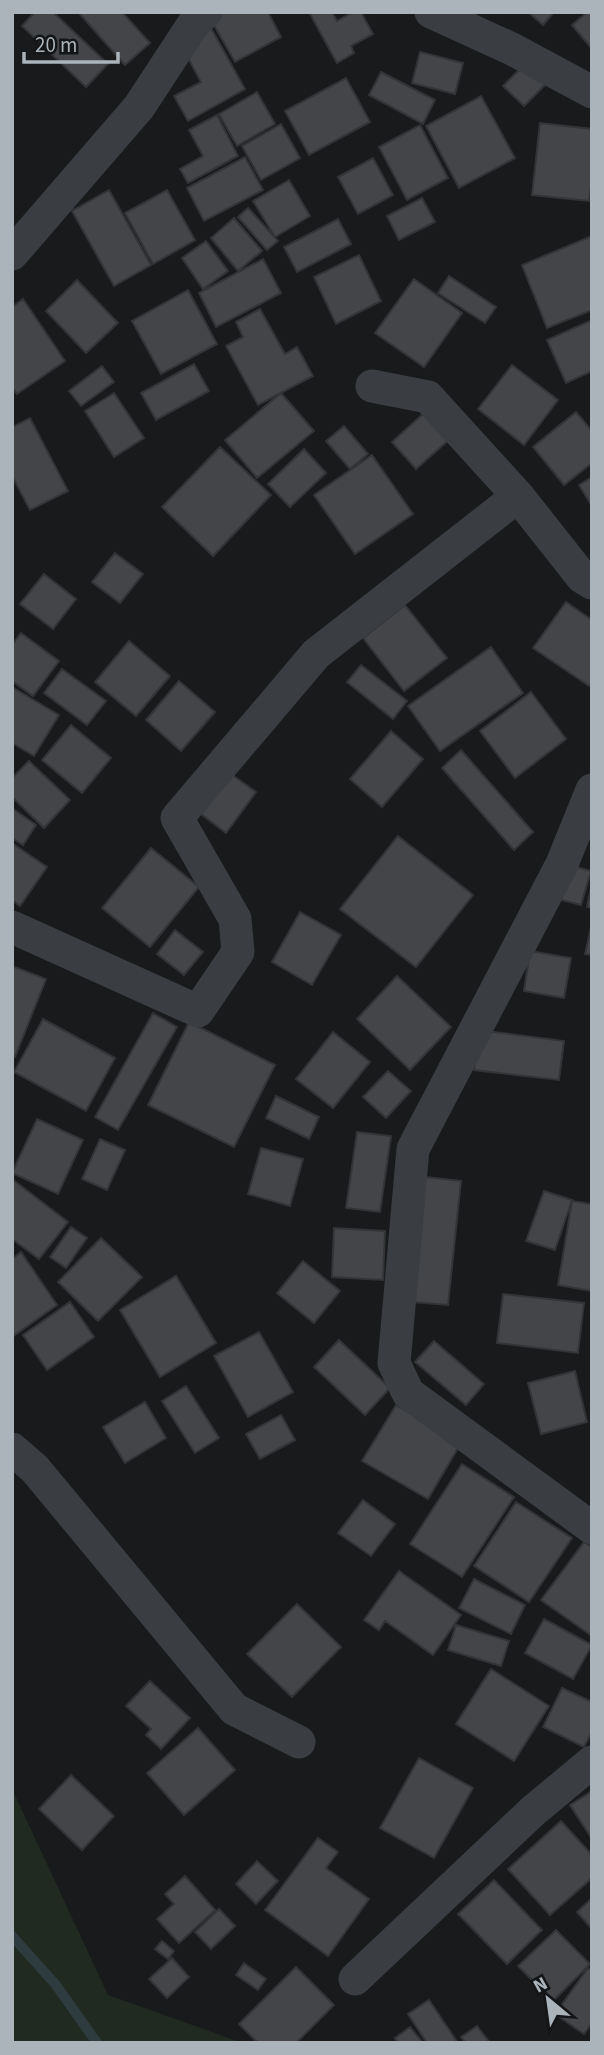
<svg xmlns="http://www.w3.org/2000/svg" width="604" height="2055" font-family="'Source Sans 3',sans-serif">
  <style>
    .green { fill: #212a21 }
    .lines { fill: none; stroke-linecap: round; stroke-linejoin: round }
    .stream { stroke: #2e3c40; stroke-width: 10 }
    .building { fill: #434548; stroke: #333438; stroke-width: 2 }
    .minor { stroke: #3a3d41; stroke-width: 33 }
  </style>
  <rect width="100%" height="100%" fill="#191a1b"/>
  <!-- green -->
  <path class="green" d="M12,1789L108,1995L243,2043H12Z"/>
  <g class="lines">
    <!-- stream -->
    <path class="stream" d="M12,1936L56,1985L97,2043"/>
  </g>
  <!-- building -->
  <path class="building" d="M35,12H53L108,64L86,87L22,26Z
    M78,12H122L150,43L125,65Z
    M225,12H268L281,37L235,62L211,20Z
    M309,12H332L337,21L353,12H361L373,34L351,46L354,53L337,63Z
    M528,12H554L543,25Z
    M587,12H592V49L572,25Z
    M211,28L245,89L188,121L174,96L201,82L181,45Z
    M420,52L463,63L455,94L412,83Z
    M525,64L546,84L524,106L503,86Z
    M381,72L435,100L423,124L369,95Z
    M346,78L370,122L309,155L285,111Z
    M257,92L275,124L237,146L219,114Z
    M481,96L515,158L459,188L426,126Z
    M217,115L238,156L188,183L180,169L203,156L189,130Z
    M540,123L592,129V180L589,201L532,195Z
    M281,124L300,158L261,180L242,146Z
    M420,125L448,178L407,200L379,147Z
    M245,157L263,190L204,221L187,188Z
    M373,158L393,195L358,214L338,177Z
    M289,180L310,216L275,237L253,201Z
    M109,190L151,265L114,286L72,211Z
    M167,190L195,240L153,264L125,213Z
    M422,198L435,222L399,240L387,216Z
    M248,208L278,241L267,250L238,217Z
    M234,218L262,251L238,271L211,238Z
    M338,219L351,244L297,272L284,247Z
    M592,236V310L547,328L522,265Z
    M206,241L228,271L203,289L182,258Z
    M359,255L381,301L336,324L314,277Z
    M263,259L281,293L216,327L199,293Z
    M449,276L496,307L485,323L438,293Z
    M414,279L462,313L424,367L375,333Z
    M77,280L118,323L86,353L46,311Z
    M188,290L217,344L161,374L132,321Z
    M23,299L65,361L17,394L12,388V307Z
    M260,309L285,354L297,347L313,376L258,405L226,346L243,337L236,322Z
    M592,320V371L566,383L547,340Z
    M194,364L209,391L156,420L141,393Z
    M512,365L558,400L524,445L478,409Z
    M102,366L114,382L81,406L69,391Z
    M114,393L144,438L114,457L85,411Z
    M281,393L314,431L257,478L225,440Z
    M425,412L450,439L416,469L392,442Z
    M576,412L592,431V463L564,485L533,447Z
    M30,418L68,491L30,510L12,476V427Z
    M344,426L368,454L350,469L326,441Z
    M220,447L271,495L213,556L162,507Z
    M304,449L326,473L290,507L268,484Z
    M372,455L413,514L355,554L314,495Z
    M592,477V506L579,485Z
    M115,553L143,574L120,603L92,582Z
    M44,574L76,599L53,629L20,604Z
    M566,602L592,620V682L589,686L533,648Z
    M405,605L447,658L404,691L363,638Z
    M21,633L59,661L33,696L12,681V645Z
    M129,641L170,676L136,716L95,682Z
    M491,647L523,693L440,751L408,706Z
    M361,665L407,701L393,719L347,682Z
    M62,669L106,701L87,725L44,693Z
    M179,681L215,712L181,751L146,720Z
    M12,687L59,715L34,756L12,743Z
    M531,692L566,739L515,778L480,731Z
    M71,725L111,758L82,793L42,760Z
    M391,731L423,759L382,807L350,779Z
    M461,750L533,832L514,850L442,768Z
    M29,761L70,800L44,828L12,797V778Z
    M231,774L256,792L226,833L201,814Z
    M12,808L36,825L23,845L12,838Z
    M398,836L473,895L416,967L340,909Z
    M12,843L47,867L20,906L12,900Z
    M151,848L199,887L150,947L102,908Z
    M569,865L591,871L581,905L558,899Z
    M592,883V908L587,907Z
    M300,912L341,935L312,985L272,962Z
    M592,923V955L585,954Z
    M175,930L203,952L184,975L157,954Z
    M530,951L571,958L564,998L524,991Z
    M12,966L46,979L15,1057H12Z
    M397,976L451,1027L410,1070L357,1019Z
    M153,1013L177,1027L118,1130L95,1117Z
    M43,1019L115,1058L86,1111L14,1072Z
    M189,1022L275,1065L234,1147L148,1105Z
    M479,1030L564,1041L559,1080L474,1070Z
    M333,1032L370,1062L333,1108L296,1079Z
    M388,1071L411,1091L386,1118L363,1097Z
    M276,1096L319,1117L309,1139L266,1118Z
    M37,1119L83,1140L58,1194L12,1173Z
    M357,1132L391,1136L380,1212L346,1208Z
    M100,1139L125,1150L107,1190L82,1179Z
    M261,1148L303,1159L290,1206L248,1194Z
    M425,1177L461,1181L448,1305L413,1302Z
    M12,1179L68,1222L39,1259L12,1239Z
    M544,1191L572,1200L555,1250L526,1241Z
    M572,1201L592,1204V1291L558,1285Z
    M71,1227L87,1238L66,1268L50,1257Z
    M334,1228L385,1231L383,1280L332,1277Z
    M101,1238L142,1277L98,1321L58,1282Z
    M21,1252L57,1305L12,1337V1259Z
    M303,1261L340,1291L314,1323L277,1293Z
    M176,1276L216,1343L160,1377L120,1310Z
    M503,1294L584,1303L578,1353L497,1343Z
    M70,1302L94,1337L47,1370L23,1335Z
    M259,1332L293,1392L248,1417L214,1356Z
    M339,1340L390,1388L365,1415L314,1367Z
    M434,1341L484,1384L466,1405L415,1362Z
    M575,1371L587,1422L541,1434L528,1383Z
    M186,1386L219,1438L195,1453L162,1401Z
    M145,1402L166,1438L125,1463L103,1427Z
    M396,1405L461,1443L428,1499L362,1461Z
    M281,1415L295,1440L260,1459L246,1434Z
    M462,1464L514,1497L462,1577L410,1544Z
    M363,1500L395,1524L371,1556L338,1533Z
    M516,1502L572,1538L529,1602L474,1566Z
    M584,1542L592,1547V1636L541,1600Z
    M399,1571L461,1615L433,1655L385,1621L379,1630L364,1620Z
    M474,1579L525,1605L511,1634L459,1608Z
    M297,1604L341,1647L292,1697L247,1654Z
    M544,1619L592,1645L573,1679L525,1653Z
    M456,1625L509,1641L501,1666L448,1650Z
    M491,1669L549,1706L514,1761L456,1724Z
    M150,1681L190,1718L161,1749L146,1735L151,1729L126,1706Z
    M562,1688L592,1702V1732L584,1747L543,1727Z
    M198,1728L235,1770L184,1815L147,1773Z
    M419,1758L473,1788L434,1858L380,1828Z
    M71,1775L114,1816L82,1850L39,1809Z
    M592,1791V1839L570,1805Z
    M561,1821L592,1855V1878L550,1915L508,1869Z
    M318,1838L338,1852L326,1868L369,1899L328,1956L265,1910Z
    M257,1861L278,1881L256,1904L236,1884Z
    M185,1876L215,1910L179,1943L157,1919L174,1904L165,1894Z
    M494,1880L542,1930L507,1964L458,1914Z
    M592,1898V1929L577,1912Z
    M219,1909L235,1926L211,1949L195,1932Z
    M556,1930L590,1964L553,2001L518,1966Z
    M162,1941L174,1951L168,1959L155,1949Z
    M172,1958L189,1977L167,1998L149,1979Z
    M244,1963L266,1979L258,1990L236,1975Z
    M296,1967L334,2005L296,2043H258L239,2024Z
    M588,1968L592,1971V2023L584,2034L555,2014Z
    M429,2000L458,2043H427L408,2014Z
    M477,2026L490,2043H466L461,2037Z
    M410,2027L423,2043H398L395,2038Z"/>
  <g class="lines">
    <!-- minor -->
    <path class="minor" d="M431,12L512,49L592,92
      M12,254L139,107L194,23L206,12
      M372,386L428,397L518,496L582,577L592,583
      M592,790L562,864L413,1149L394,1363L408,1393L592,1528
      M12,927L198,1011L238,952L235,919L177,818L316,654L518,496
      M12,1449L35,1469L234,1709L299,1742
      M355,1979L533,1811L592,1762"/>
  </g>
  <!-- border -->
  <rect width="604" height="2055" fill="none" stroke="#abb4bb" stroke-width="28"/>
  <!-- north arrow -->
  <g transform="translate(548 1999) rotate(331)" stroke="#141517" stroke-width="5" paint-order="stroke">
  <path d="M0-5L12 26L0 18L-12 26Z" fill="#abb4bb"/>
  <text y="-10" font-size="19" font-weight="bold" text-anchor="middle" fill="#abb4bb">N</text>
  </g>
  <!-- scale -->
  <path d="M24 52v10h94v-10" fill="none" stroke="#abb4bb" stroke-width="3.5"/>
  <text x="35" y="52" font-size="21" fill="#abb4bb" stroke="#141517" stroke-width="5" paint-order="stroke">20 m</text>
</svg>
